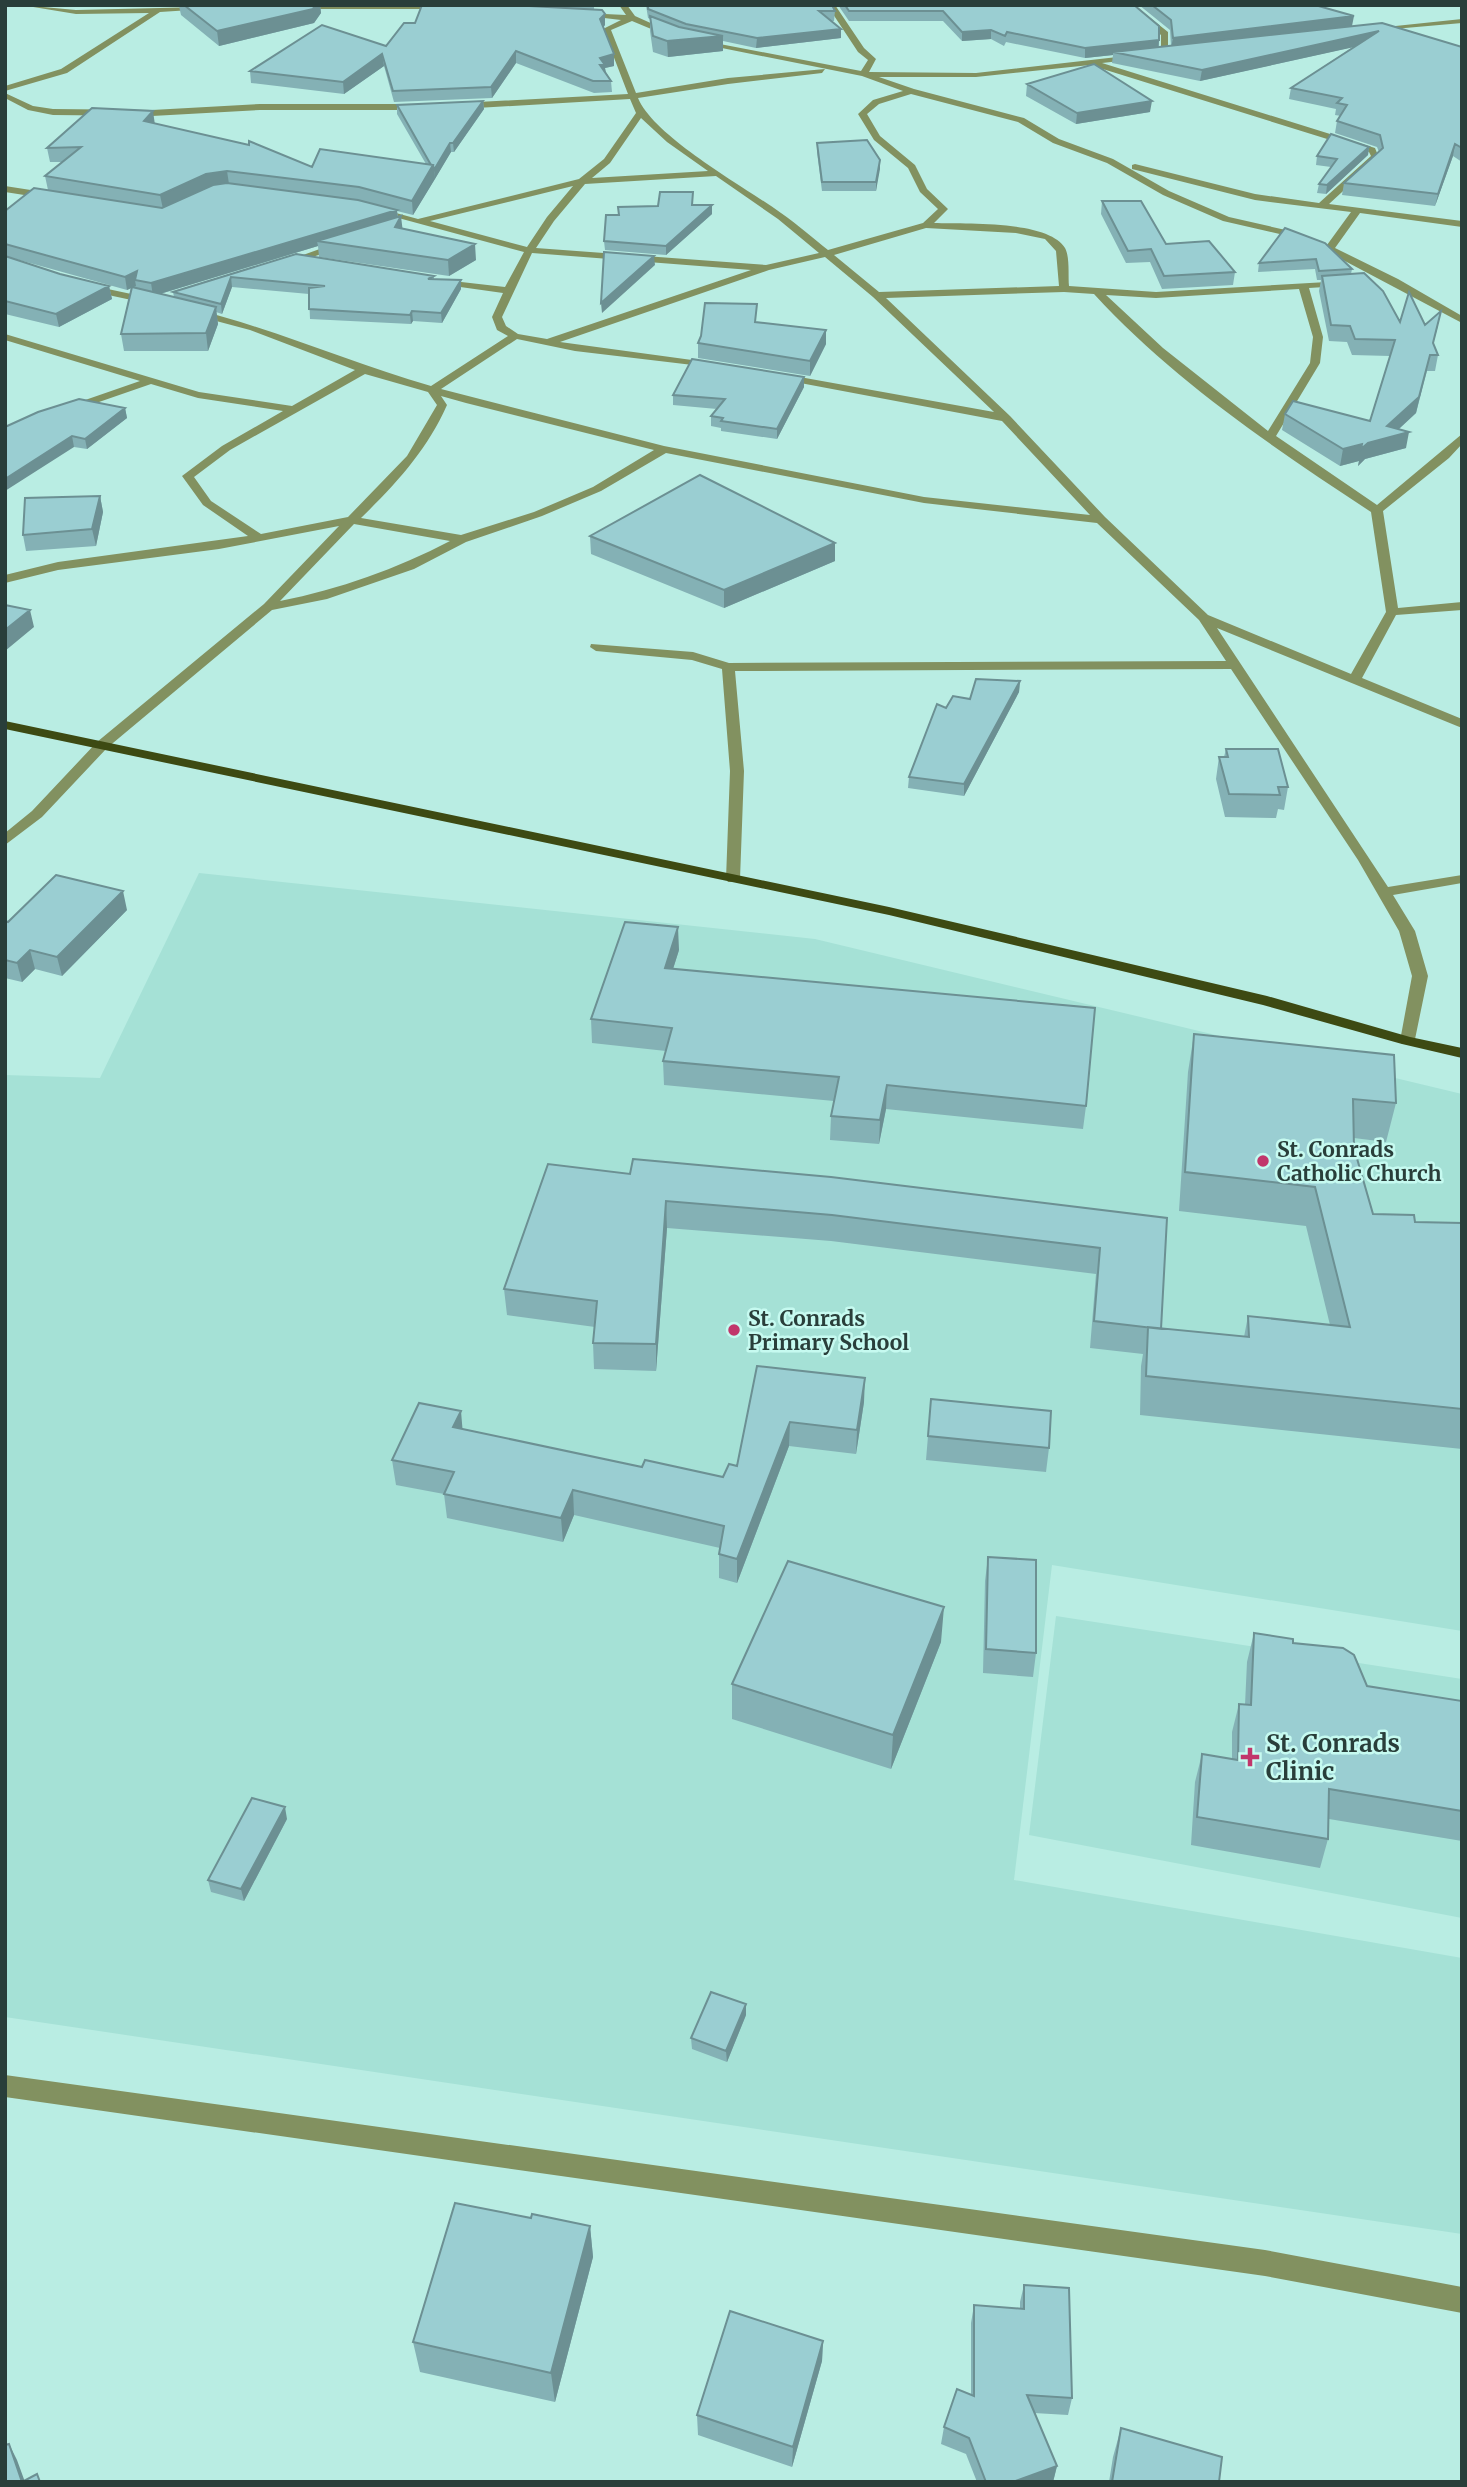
<svg xmlns="http://www.w3.org/2000/svg" width="1467" height="2487" font-family="Merriweather,serif">
  <style>
    .built { fill: #a5e1d6 }
    .lines { fill: none; stroke-linecap: round; stroke-linejoin: round }
    .minor { fill: #829160; fill-rule: evenodd }
    .major { fill: #3d4a13; fill-rule: evenodd }
    .wall { fill: #84b1b5 }
    .shaded-wall { fill: #6c9093 }
    .building { fill: #9aced2; stroke: #6c9093; stroke-width: 2 }
    .poi-dot { fill: #c1366b; stroke: #c6faf0; stroke-width: 2.5 }
    .labels { text-anchor: middle; dominant-baseline: central; stroke-width: 5; stroke-linejoin: round; paint-order: stroke }
    .poi-label { font-size: 21px; font-weight: bold; fill: #293e3a; stroke: #c6faf0; text-anchor: start }
    .near-poi-label { font-size: 24px; font-weight: bold; fill: #293e3a; stroke: #c6faf0; text-anchor: start }
  </style>
  <rect width="100%" height="100%" fill="#b9ede3"/>
  <!-- built -->
  <path class="built" d="M199,873L815,939L1462,1094V1631L1052,1565L1014,1880L1462,1958V2234L5,2017V1075L100,1078Z
    M1056,1616L1462,1679V1918L1029,1835Z"/>
  <g class="lines">
    <!-- minor -->
    <path class="minor" d="M21,5L76,10L202,7L206,9L160,12L67,73L5,91V86L61,69L149,13L76,14Z
      M295,5H446L448,7L444,9H297L293,7Z
      M619,5H627L635,16L675,34L668,36L632,21L611,30L636,93L728,78L825,69L822,73L728,84L638,98C654,137 745,187 781,213C797,224 813,238 828,250L923,223L938,209L920,192L908,168L874,140L858,114L873,100L903,91L862,76L702,44L699,40L861,71L868,60L858,52L827,5H835L864,48L876,59L869,72L976,73L1135,55L1138,59L1102,63L1375,148L1379,158L1329,204L1462,221V227L1360,213L1335,248L1398,279L1462,316V323L1326,251L1284,235L1223,221L1163,195L1107,163L1053,143L1018,122L911,94L879,104L867,114L880,136L915,165L927,189L948,209L934,223C964,224 1048,220 1065,248C1070,257 1068,276 1069,286L1156,292L1345,281L1346,283L1341,286L1309,288L1323,337L1320,363L1276,436L1377,505L1462,434V444L1449,458L1383,511L1398,608L1462,602V610L1396,615L1362,678L1462,719V728L1217,628L1388,887L1462,875V883L1393,895L1415,931L1428,976L1414,1044H1402L1400,1041L1412,976L1399,931L1358,860L1231,669L735,671L744,771L740,879L738,882H728L726,879L730,771L722,669L692,660L596,651L590,647L591,644L693,652L729,663L1226,661L1199,620L1097,523L924,503L666,453L601,491L542,516L466,542L414,569L327,599L272,610L107,748L42,817L5,845V833L32,811L97,742L264,604L339,526L219,549L58,570L5,583V575L58,562L248,536L203,505L182,476L222,446L283,411L198,398L151,384L73,411H65V407L140,381L5,340V334L199,392L292,406L355,370L250,330L190,314V310L194,309C275,329 351,363 431,386L508,336L497,330L492,317L503,293L439,284L434,281L435,279L505,287L524,252L369,210L374,207L418,219L579,179L604,159L636,113L630,99L460,109L456,106L460,103L628,94L603,29L621,20L579,15L583,13L626,15ZM1090,65L1369,152L1371,156L1319,203L1255,194L1135,164L1132,165V169L1255,200L1351,212L1327,245L1290,231L1229,217L1169,191L1113,159L1059,139L1024,118L914,89L879,77H976ZM641,118L667,142L708,171L592,178L610,163ZM716,176L778,219L819,253L766,265L536,248L554,221L585,184ZM573,186L547,217L527,247L430,221ZM926,228L1016,233L1045,239L1056,251L1059,286L879,292L834,255ZM532,253L751,270L547,339L518,334L506,326L502,317ZM825,257L873,297L994,412L783,374L779,375V379L1002,421L1090,515L924,497L664,446L441,389L517,339L575,351L718,368L719,366L714,363L560,342L769,270ZM1299,289L1313,337L1310,363L1268,431L1163,348L1106,295L1156,298ZM1064,292L1094,294C1174,381 1274,448 1371,512L1386,612L1351,674L1208,615L1105,517L1010,416L886,298ZM365,374L428,392L437,405L407,456L348,517L261,534L211,501L194,477L230,450ZM441,396L466,403L654,450L593,487L534,512L461,535L361,518C396,484 427,450 447,405ZM354,524L450,541C396,569 340,589 280,601Z
      M1125,5H1134L1168,32V56L1161,54V35Z
      M1462,19V23L1371,31L1367,29Z
      M5,93L33,106L53,109L152,110L260,104H418L422,107L418,110H260L152,116L53,115L28,110L5,98Z
      M5,186L50,193L55,196L50,199L5,192Z
      M339,242L344,245L342,247L289,265L281,263Z
      M89,285L150,298L155,301L150,304L85,290L84,288Z
      M5,2075L1265,2250L1462,2287V2313L1265,2276L5,2097Z"/>
    <!-- major -->
    <path class="major" d="M5,721L889,907L1267,996L1410,1037L1462,1048V1058L1402,1044L1263,1005L889,915L5,729Z"/>
  </g>
  <!-- wall -->
  <path class="wall" d="M168,5H320L321,13L314,23L219,46L181,15L179,6Z
    M422,5H594V10L605,25L603,27L614,54V66L605,68L606,72L611,81L612,92L594,93L516,63L492,98L394,102L384,66L344,94L251,83L250,71L386,46L415,23Z
    M646,5H832L835,11L834,21H831L841,38L756,48L723,41V51L668,57L653,52L650,31V19L648,18Z
    M838,5H1134L1159,40V47L1171,46L1170,30L1139,5H1319L1317,6L1352,26L1462,47V162L1453,156L1435,206L1342,195L1344,183L1379,152L1377,147L1335,133L1337,121L1341,116L1335,115L1336,109L1289,99L1291,88L1353,47L1200,81L1112,63L1113,55L1085,58L1006,42L1004,46L991,39L962,41L943,21H849Z
    M1027,84L1150,112L1076,124L1026,96Z
    M483,101L484,109L454,152H451L413,215L397,211L398,217L402,228L476,260L449,276L319,257L318,246L160,294L174,297L173,292L296,254L434,276V279L461,280V289L442,323L413,321L411,324L310,319L309,294L232,287L222,314L216,312L218,324L208,351H124L121,334L131,288L127,290L12,258L60,274L109,286L112,299L59,327L5,314V211L48,190L45,176L63,162H50L47,148L155,124L312,167L426,164L397,114V105Z
    M817,143L880,160L876,191H822L817,152Z
    M1369,147L1368,155L1326,194L1317,193L1319,184L1331,167L1316,165L1317,156Z
    M1102,201L1166,244L1235,272L1233,285L1162,289L1150,262L1126,263L1101,214Z
    M712,205V214L666,255L605,250L604,241L618,215V207Z
    M1285,228L1352,269L1351,274L1400,322L1438,326L1433,344L1438,355L1435,371H1427L1416,413L1399,429L1406,448L1365,459L1358,466L1359,461L1340,466L1282,430L1285,414L1370,421L1390,356L1352,355L1347,342L1329,341L1319,291L1321,280H1317L1315,269L1258,272L1259,263Z
    M756,322L826,344L810,376L698,358V343Z
    M804,387L777,439L721,431V428L711,426V416L717,409L673,405V395Z
    M125,408L127,418L87,449L74,447L5,427Z
    M100,496L103,512L96,546L26,551L23,535Z
    M590,536L835,561L724,608L591,554Z
    M1020,681L1019,692L964,796L908,788L909,777L946,708Z
    M1226,749L1288,787L1284,810L1278,809L1276,818L1225,817L1216,779L1219,757H1224Z
    M127,910L62,976L35,969L22,982L5,978V921L8,922Z
    M679,950L673,969L1086,1106L1083,1129L886,1109L879,1144L830,1140L831,1116L834,1101L664,1085L663,1061L666,1051L592,1043L591,1019Z
    M1194,1034L1396,1103L1386,1142L1354,1138V1148L1373,1214L1415,1222L1462,1223V1449L1140,1415L1141,1366L1143,1354L1090,1348L1096,1274L831,1241L667,1228L656,1371L594,1369L593,1343L595,1327L507,1315L504,1289L630,1174L1167,1218L1161,1329L1244,1337L1248,1316L1330,1325L1306,1226L1179,1211L1188,1072Z
    M757,1366L864,1402L856,1454L789,1446L737,1583L719,1578V1554L720,1548L574,1515L563,1542L447,1518L444,1494L396,1485L392,1460L463,1429L642,1467L723,1477L737,1466Z
    M928,1436L1049,1448L1046,1472L926,1460Z
    M988,1557L1036,1653L1033,1677L983,1673L985,1581Z
    M1254,1633L1293,1643L1367,1686L1462,1701V1841L1329,1819L1328,1839L1320,1868L1191,1845L1195,1782L1202,1754L1232,1759V1732L1239,1704L1245,1705L1247,1662Z
    M941,1642L891,1769L732,1719V1684Z
    M287,1819L244,1901L211,1892L208,1880Z
    M746,2015L727,2062L692,2049L691,2038Z
    M531,2218L590,2226L593,2257L555,2402L420,2372L413,2342Z
    M1024,2285L1072,2398L1068,2415L1034,2413L1057,2466L1053,2482H977L966,2454L941,2444L944,2427L971,2395V2323L974,2305L1020,2309V2302Z
    M823,2341L822,2361L792,2467L698,2435L697,2415Z
    M1121,2428L1219,2482H1109L1113,2457Z"/>
  <!-- shaded-wall -->
  <path class="shaded-wall" d="M315,5H320L321,13L314,23L219,46L217,31Z
    M605,14V25L601,30L600,19Z
    M1354,16L1352,26L1171,48L1173,38Z
    M841,29V38L756,48L757,38Z
    M991,30V39L962,41V32Z
    M1379,31L1377,42L1200,81L1202,70Z
    M723,36V51L668,57L667,41Z
    M1159,40L1158,50L1113,52V55L1085,58V48Z
    M516,51V63L492,98L491,87Z
    M382,54L384,66L344,94L343,82Z
    M614,54V66L605,68L606,76H601L600,58Z
    M483,101L484,109L454,152L453,143Z
    M1152,101L1150,112L1076,124L1077,113Z
    M153,111L155,125L144,121Z
    M450,143L451,152L435,179L434,170Z
    M1455,144L1453,156L1435,206L1438,194Z
    M1369,147L1368,155L1326,194L1327,185Z
    M880,160V169L876,191V182Z
    M433,165L435,179L413,215L412,201Z
    M227,171L229,184L163,209L160,195L206,174Z
    M712,205V214L666,255V246Z
    M397,210L398,222L401,216L403,233L317,241L318,246L153,296L151,283Z
    M475,244L476,260L449,276L448,260Z
    M654,256L655,265L602,313L601,303Z
    M137,271L135,280L136,286L127,290L125,277Z
    M231,277L232,287L222,314L221,304Z
    M461,280V289L442,323L441,313Z
    M109,286L112,299L59,327L56,314Z
    M216,307L218,324L208,351L206,333Z
    M412,311L413,321L411,324L410,315Z
    M826,330V344L810,376V361Z
    M1430,355L1416,413L1390,437L1409,432L1406,448L1365,459L1358,466L1359,461L1340,466L1343,449L1387,426Z
    M804,377V387L777,439V429Z
    M125,408L127,418L87,449L85,439Z
    M72,436L74,447L5,491V479Z
    M100,496L103,512L96,546L92,529Z
    M835,543V561L724,608V590Z
    M30,610L34,627L5,651V630Z
    M1020,681L1019,692L964,796V784Z
    M123,891L127,910L62,976L57,957Z
    M678,927L679,950L666,991L665,968Z
    M30,950L35,969L22,982L17,963Z
    M887,1085L886,1109L879,1144L880,1120Z
    M666,1201L667,1228L656,1371V1344Z
    M865,1378L864,1402L856,1454L857,1430Z
    M461,1411L463,1435L453,1427Z
    M790,1422L789,1446L737,1583V1559Z
    M573,1490L574,1515L563,1542L561,1518Z
    M944,1607L941,1642L891,1769L893,1735Z
    M285,1807L287,1819L244,1901L241,1889Z
    M746,2004V2015L727,2062L726,2051Z
    M590,2226L593,2257L555,2402L551,2373Z
    M823,2341L822,2361L792,2467L793,2447Z
    M9,2444L17,2460L25,2482H22Z
    M1057,2466L1053,2482H1013Z"/>
  <!-- building -->
  <path class="building" d="M184,5H315L313,9L217,31Z
    M422,5H511L602,10L605,14L600,19L614,54L600,58L605,65H600L611,81H593L516,51L491,87L393,91L382,54L343,82L250,71L322,25L386,46L404,23H415Z
    M648,5H832L835,11H819L841,29L757,38L686,24L648,9Z
    M845,5H1134L1159,26V40L1085,48L1007,32L1005,36L991,30L962,32L943,11H849Z
    M1152,5H1315L1354,16L1173,38L1171,20Z
    M650,16L679,27L723,36L667,41L653,36Z
    M1382,23L1462,47V148L1455,144L1438,194L1344,183L1383,148L1380,135L1337,121L1347,105L1337,103L1342,98L1291,88L1379,31L1202,70L1113,52Z
    M1094,64L1152,101L1077,113L1027,84Z
    M483,101L453,143H450L434,170L433,165H431L397,105Z
    M92,108L153,111L144,121L249,145V141L312,167L320,149L433,165L412,201L359,187L227,171L206,174L160,195L45,176L81,147L47,148Z
    M1331,134L1369,147L1327,185L1319,184L1337,159L1317,156Z
    M867,140L880,160L876,182H822L817,143Z
    M227,183L358,200L397,210L151,283L135,280L137,271L125,277L5,244V211L34,188L162,208L213,185Z
    M660,192H693L692,205H712L666,246L604,241L606,215H619L618,207L658,206Z
    M1102,201H1141L1166,244L1209,241L1235,272L1164,276L1151,249L1128,251Z
    M401,216L395,227L475,244L448,260L317,241Z
    M1285,228L1325,243L1352,269L1319,271L1316,259L1259,263Z
    M604,252L654,256L601,303Z
    M296,254L434,276L428,279L461,280L441,313L412,311L410,315L309,309V288L325,286L231,277L221,304L173,292Z
    M5,256L60,274L109,286L56,314L5,301Z
    M1364,273L1383,291L1400,322L1409,292L1425,325L1441,311L1433,343L1438,355H1430L1419,397L1387,426L1409,432L1368,443L1361,449L1362,444L1343,449L1285,414L1293,401L1370,421L1395,340L1355,339L1350,326L1331,325L1322,276Z
    M132,287L216,307L206,333L121,334Z
    M705,303L757,304L755,322L826,330L810,361L698,343L701,336Z
    M692,359L804,377L777,429L721,421L723,418L711,416L725,399L673,395Z
    M79,399L125,408L85,439L72,436L5,479V427L38,412Z
    M700,475L835,543L724,590L590,536Z
    M100,496L92,529L23,535L25,498Z
    M5,605L30,610L5,630Z
    M976,679L1020,681L964,784L909,777L937,704L946,708L953,696L970,699Z
    M1226,749H1278L1288,787H1278L1280,795L1229,794L1219,757H1228Z
    M56,875L123,891L57,957L30,950L17,963L5,960V921L8,922Z
    M625,922L678,927L665,968L1095,1008L1086,1106L887,1085L880,1120L831,1116L839,1077L663,1061L672,1028L591,1019Z
    M1194,1034L1394,1055L1396,1103L1353,1099L1354,1148L1373,1214L1414,1215L1415,1222L1462,1223V1409L1146,1376L1148,1327L1249,1337L1248,1316L1350,1327L1315,1187L1185,1172Z
    M633,1159L831,1177L1167,1218L1161,1329L1094,1321L1100,1248L832,1215L666,1201L656,1344L593,1343L597,1301L504,1289L548,1164L630,1174Z
    M757,1366L865,1378L857,1430L790,1422L737,1559L719,1554L724,1526L573,1490L561,1518L444,1494L454,1472L392,1460L419,1403L461,1411L453,1427L642,1467L645,1460L723,1477L729,1464L737,1466Z
    M931,1399L1051,1411L1049,1448L928,1436Z
    M988,1557L1036,1560V1653L986,1649Z
    M788,1561L944,1607L893,1735L732,1684Z
    M1254,1633L1293,1639V1643L1343,1648L1354,1655L1367,1686L1462,1701V1811L1329,1789L1328,1839L1197,1817L1202,1754L1238,1760L1239,1704L1251,1705Z
    M252,1798L285,1807L241,1889L208,1880Z
    M711,1992L746,2004L726,2051L691,2038Z
    M455,2203L531,2218L532,2214L590,2226L551,2373L413,2342Z
    M1024,2285L1069,2288L1072,2398L1027,2395L1057,2466L1013,2482H986L969,2438L944,2427L957,2389L974,2396V2305L1024,2309Z
    M730,2311L823,2341L793,2447L697,2415Z
    M1121,2428L1222,2457L1219,2482H1112Z
    M9,2444L22,2482L37,2474L40,2482H5V2445Z"/>
  <!-- markers -->
  <g class="poi-dot">
    <circle cx="1263" cy="1161" r="7"/>
    <circle cx="734" cy="1330" r="7"/>
    <path d="M1246.5 1746.5h7v7h7v7h-7v7h-7v-7h-7v-7h7z"/>
  </g>
  <g class="labels">
    <!-- poi labels -->
    <g class="poi-label">
      <text x="1277" y="1149">St. Conrads<tspan x="1277" dy="24">Catholic Church</tspan></text>
      <text x="748" y="1318">St. Conrads<tspan x="748" dy="24">Primary School</tspan></text>
    </g>
    <!-- near-poi labels -->
    <g class="near-poi-label">
      <text x="1266" y="1743">St. Conrads<tspan x="1266" dy="28">Clinic</tspan></text>
    </g>
  </g>
  <!-- border -->
  <rect width="1467" height="2487" fill="none" stroke="#293e3a" stroke-width="14"/>
</svg>
